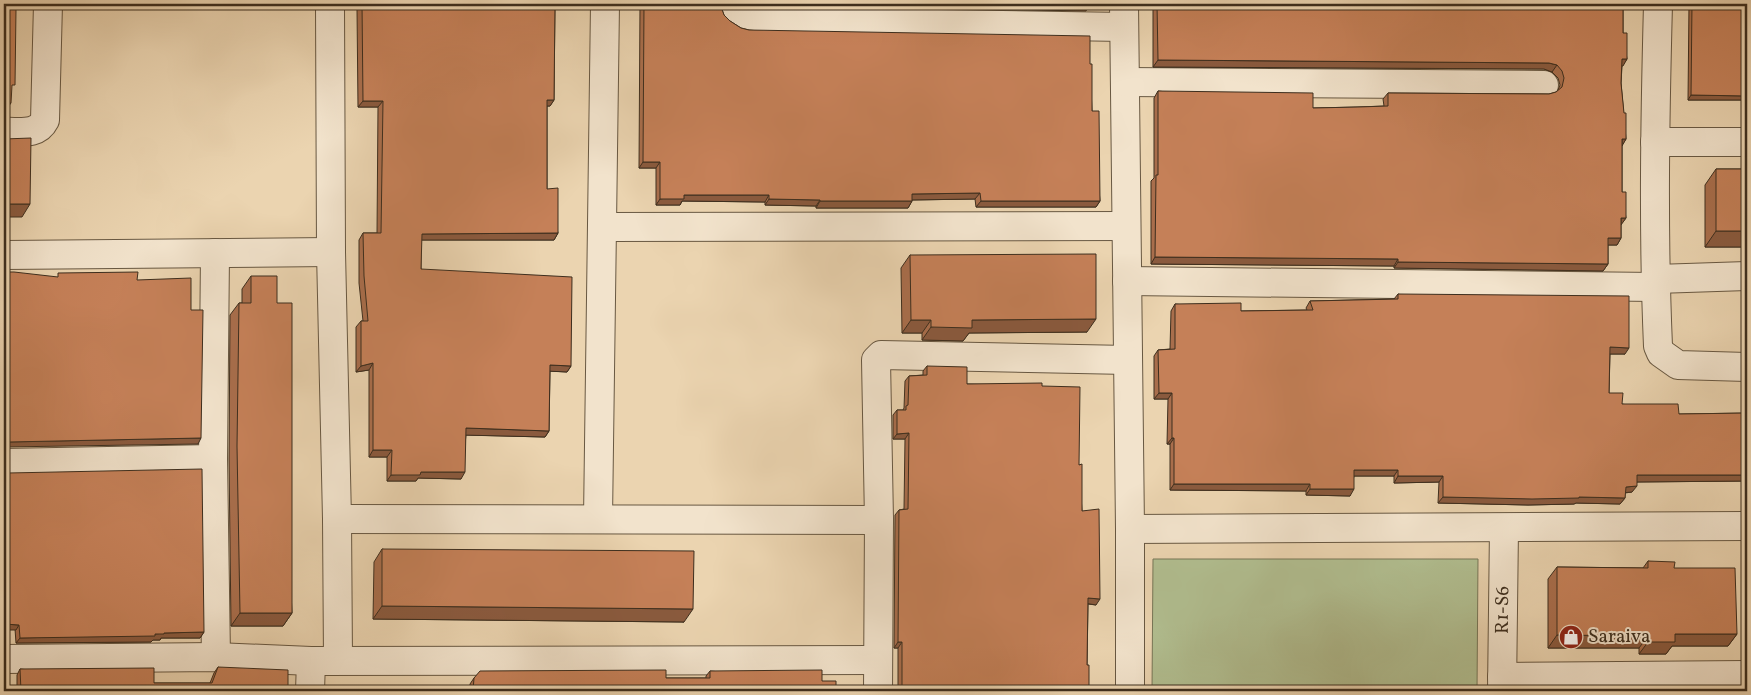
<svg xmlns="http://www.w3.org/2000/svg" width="1751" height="695" font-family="Vollkorn,serif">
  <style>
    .green { fill: #b1be90; stroke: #777657 }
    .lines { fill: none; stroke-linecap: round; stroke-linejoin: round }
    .minor-casing { stroke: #685842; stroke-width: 30 }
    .minor { stroke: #f2e3cc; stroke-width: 28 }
    .wall { fill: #a96e4c; stroke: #3d2e1e }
    .shaded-wall { fill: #8a5a3e; stroke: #3d2e1e }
    .building { fill: #c58058; stroke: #3d2e1e }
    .labels { text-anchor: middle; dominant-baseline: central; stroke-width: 4; stroke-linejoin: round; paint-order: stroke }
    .street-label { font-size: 19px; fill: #3d2e1e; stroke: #f2e3cc }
    .poi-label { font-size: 19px; fill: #3d2e1e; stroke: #f2e3cc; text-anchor: start }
  </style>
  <rect width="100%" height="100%" fill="#ebd4b0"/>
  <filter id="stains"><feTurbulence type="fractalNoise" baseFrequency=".004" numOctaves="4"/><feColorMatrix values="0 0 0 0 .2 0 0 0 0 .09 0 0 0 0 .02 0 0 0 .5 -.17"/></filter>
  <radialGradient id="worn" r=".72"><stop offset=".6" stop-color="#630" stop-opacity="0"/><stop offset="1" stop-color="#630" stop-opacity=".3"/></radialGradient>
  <!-- green -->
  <path class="green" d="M1153,559H1478L1477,691H1152Z"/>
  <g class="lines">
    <!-- minor casing -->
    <g class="minor-casing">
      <g id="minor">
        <path d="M330,4L331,252L337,519L338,660"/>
        <path d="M729,4L734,14L745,21L1124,27"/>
        <path d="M1124,4L1130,529V691"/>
        <path d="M1658,4C1655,118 1653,232 1658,346L1661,353L1678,365L1747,367"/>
        <path d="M1125,82L1544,85"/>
        <path d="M4,132C19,131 37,136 45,120L48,4"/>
        <path d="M1655,142H1747"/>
        <path d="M602,227L1126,226"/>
        <path d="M215,253L213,459L216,657"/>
        <path d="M4,255L331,252"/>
        <path d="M1656,279L1747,276"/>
        <path d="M1127,281L1656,287"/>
        <path d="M4,463L213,459"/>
        <path d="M337,519L879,520"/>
        <path d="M598,519L605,4"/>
        <path d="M1130,529L1747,526"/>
        <path d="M4,659L216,657L311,661L877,660"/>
        <path d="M1502,677L1747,675"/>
        <path d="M310,691L311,661"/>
        <path d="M878,691L879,520L876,360L881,355L1128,360"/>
        <path id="s1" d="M1502,691L1504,528"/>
      </g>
    </g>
    <!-- minor -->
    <use href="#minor" class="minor"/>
  </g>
  <!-- wall -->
  <path class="wall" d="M361,4H555L554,100L550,106H547V189L558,233L554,240H421V269L571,366L567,372L550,371L549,431L545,437L466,435L461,479L418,478L416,481H387V457H369V370L356,372V327L361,321H363L359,283V240L363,233H377L378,107H358L357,9Z
    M640,4H720L724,15L730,21L741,28L749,30L1090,64L1092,111L1100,201L1096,207H976L975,199L912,200V201L908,208H816V206L765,205V202L682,201L680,205H656V168H639Z
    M1153,4H1623V33L1627,59L1622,66L1621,83L1626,139L1622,145V192L1626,218L1621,224V238L1617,245H1608V264L1603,271L1394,268V266L1151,264V181L1154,178V98L1158,91L1313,108L1358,107L1384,106L1383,99L1388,93L1549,94L1556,92L1558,90L1560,85L1558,78L1552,72L1544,69L1153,67Z
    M1689,4H1747V100H1688Z
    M1716,169H1747V247H1705V185Z
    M910,255L1087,332L969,333L963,341L922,340V333H902L901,268Z
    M251,276L277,303L292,613L283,626H231L229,459L230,315L239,303H242V289Z
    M1398,294L1625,354H1610L1609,393L1622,404L1679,414L1747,413V481L1637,482L1632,492L1625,493V498L1620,504L1576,503L1574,504L1528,505L1438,503L1439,482L1394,483V476H1354L1350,496L1306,495V491L1170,490V444H1167L1168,399H1154V356L1158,350L1170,349L1171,311L1175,304L1241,311L1307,310L1306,308L1310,301L1394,299Z
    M927,366L967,384L1042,386L1079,465L1082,511L1096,605L1088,604L1087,665L1089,691H898V648H894L895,515L899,510L904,509L905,439H893V415L897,410H903L904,408L905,381L909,376L923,375V371Z
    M4,472L204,632L200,638H161L160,640H153L151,642L16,643Z
    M382,549L684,622L373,619L374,562Z
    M1648,561L1674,568L1737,634L1728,646H1672L1666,654H1639V648H1548V579L1557,567L1643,568Z
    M218,667L288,691H17V675L20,669L154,683H210L214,673Z
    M710,671L822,681L836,691H470V684L474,678H706V676Z"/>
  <!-- shaded-wall -->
  <path class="shaded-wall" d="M751,4H1099L1098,5H1089L1086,11L750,5Z
    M1622,59H1627L1623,66H1618Z
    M1158,60L1549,63L1557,65L1552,72L1544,69L1153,67Z
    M1691,95L1747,96V100H1688Z
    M547,100H554L550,106H543Z
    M363,101H383L378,107H358Z
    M4,103H11L8,107H4Z
    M1622,139H1626L1622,146Z
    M643,162H660L656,168H639Z
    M980,193L975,199L908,200L912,194Z
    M684,195H769L765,202L682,201L680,205H656L660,199Z
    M769,199L820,200L816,206L765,205Z
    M820,201H912L908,208H816Z
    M981,201H1100L1096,207H976Z
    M4,204H30L22,217H4Z
    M1621,218H1626L1621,225Z
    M1716,231H1747V247H1705Z
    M558,233L554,240H417L422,234Z
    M1608,238H1621L1617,245H1603Z
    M1155,257L1398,259L1394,266L1151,264Z
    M1398,262L1608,264L1603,271L1394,268Z
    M1096,319L1087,332L969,333L963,341L922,340L931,327L972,320Z
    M911,320H931L922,333H902Z
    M1610,347L1629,348L1625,354H1605Z
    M373,363L369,370L356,372L361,366Z
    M550,365L571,366L567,372L546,371Z
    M1159,393H1172L1168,399H1154Z
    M466,428L549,431L545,437L461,435Z
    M909,433L905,439H893L897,434Z
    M201,438L198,444L4,447V443L8,442Z
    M1172,438H1174L1170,444H1167Z
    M373,450H392L387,457H369Z
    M1354,470H1398L1394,476H1350Z
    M421,472H465L461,479L418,478L416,481H387L391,475Z
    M1637,475H1747V481L1632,482Z
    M1398,476H1443L1439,482L1394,483Z
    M1174,484H1310L1306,491L1170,490Z
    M1637,486L1632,492L1621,493L1626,487Z
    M1310,489H1354L1350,496L1306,495Z
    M1443,497H1579L1625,498L1620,504L1576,503L1574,504L1528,505L1438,503Z
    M1088,598L1100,599L1096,605L1084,603Z
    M382,606L693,609L684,622L373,619Z
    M240,613H292L283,626H231Z
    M4,624L19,625L16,630H4Z
    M204,632L200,638H161L160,640H153L151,642L16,643L20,638L155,634L164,633Z
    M1675,634H1737L1728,646H1672L1666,654H1639L1648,642Z
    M1557,635L1648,636L1639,648H1548Z
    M898,642H902L898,648H894Z"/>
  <!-- building -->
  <path class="building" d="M4,4H13V9H16L15,85H12L11,103H4Z
    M362,4H555L554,100H547V189L558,188V233L422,234L421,269L572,277L571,366L550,365L549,431L466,428L465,472H421L420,475H391L392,450H373V363L361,366V321H368L364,276L363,233H381L383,101H363Z
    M644,4H720L724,15L730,21L741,28L749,30L1090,36V64H1092V111H1099L1100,201H981L980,193L912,194V201H820V200L769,199V195H684V199H660V162H643Z
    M1039,4H1090V5Z
    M1157,4H1623V33H1627V59H1622L1621,83L1624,113H1626V139H1622V192H1626V218H1621V238H1608V264L1398,262V259L1155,257L1156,175H1158V91L1313,93V108L1358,107L1388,106V93L1549,94L1556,92L1562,87L1564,78L1562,71L1557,65L1549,63L1158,60Z
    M1692,4H1747V96L1691,95Z
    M31,138L30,204H4V139Z
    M1716,169H1747V231H1716Z
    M1096,254V319L972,320V328L931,327V320H911L910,255Z
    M4,272H14L58,277V273L138,272L137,280L191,278V310H203L201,438L8,442L4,443Z
    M251,276H277V303H292V613H240L237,446L239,303H251Z
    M1398,294L1629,296V348L1610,347L1609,393H1623L1622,404H1678L1679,414L1747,413V475H1637V486L1626,487L1625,498L1579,497V498L1532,499L1443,497V476H1398V470H1354V489H1310V484H1174V438H1172V393H1159L1158,350L1175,349V304L1241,303V311L1313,310L1310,301L1398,299Z
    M927,366L967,367V384L1042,383V386L1080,387L1079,465L1082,464V511L1099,509L1100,599L1088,598L1087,665H1089V691H902V642H898L899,510L908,509L909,433L897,434V410H906V406L908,405L909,376L927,375Z
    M202,469L204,632L164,633V634H155V636L20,638L19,625L4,624V472L8,473Z
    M382,549L694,551L693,609L382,606Z
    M1648,561L1675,562L1674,568H1735L1737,634H1675V642H1648V636L1557,635V567L1648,568Z
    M218,667L288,670V691H21L20,669L154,668V683H212Z
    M666,670V678H710V671L822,670V681H836V691H473L474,678L480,671Z
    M1686,689H1738V691H1686Z"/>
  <!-- icons -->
  <defs>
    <g id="shop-disc" transform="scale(1.25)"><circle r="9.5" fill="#8f2418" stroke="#f2e3cc"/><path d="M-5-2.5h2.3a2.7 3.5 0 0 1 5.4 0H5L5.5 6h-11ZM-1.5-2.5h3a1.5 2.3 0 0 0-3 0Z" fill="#fff"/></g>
  </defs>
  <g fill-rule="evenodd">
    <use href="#shop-disc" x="1571" y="637"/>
  </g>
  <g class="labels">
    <!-- street labels -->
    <g class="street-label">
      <text stroke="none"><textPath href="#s1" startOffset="81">R1-S6</textPath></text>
    </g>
    <!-- poi labels -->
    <g class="poi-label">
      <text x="1588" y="637">Saraiva</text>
    </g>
  </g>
  <!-- margin -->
  <rect width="1751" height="695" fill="none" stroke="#ebd4b0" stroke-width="20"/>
  <rect x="5" y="5" width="1741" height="685" fill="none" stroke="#3d2e1e" stroke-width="2.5"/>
  <rect x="10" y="10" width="1731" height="675" fill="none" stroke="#3d2e1e"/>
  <rect width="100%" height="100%" filter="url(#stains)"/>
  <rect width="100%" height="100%" fill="url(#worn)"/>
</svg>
